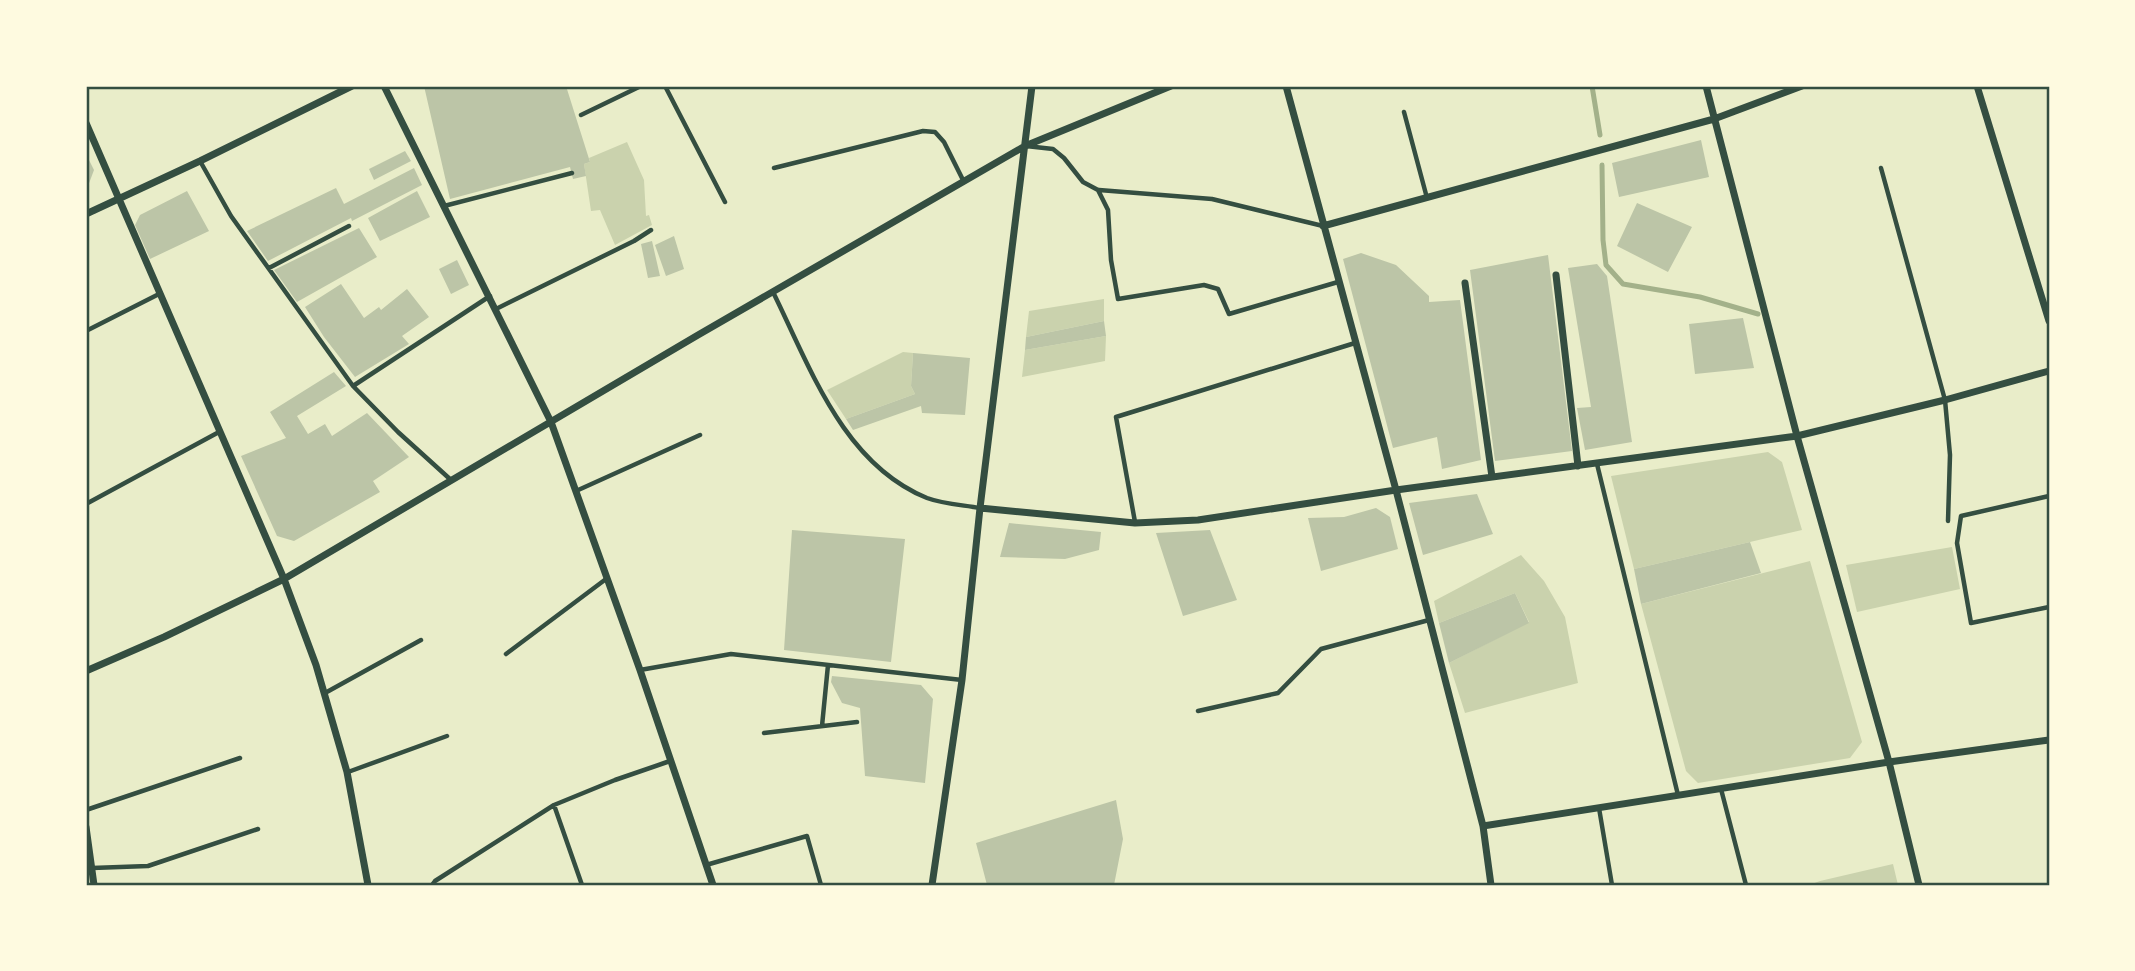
<svg xmlns="http://www.w3.org/2000/svg" width="2135" height="971" font-family="'IBM Plex Sans',sans-serif">
  <style>
    .green { fill: #cad2ad }
    .lines { fill: none; stroke-linecap: round; stroke-linejoin: round }
    .stream { stroke: #a3b18a; stroke-width: 5 }
    .building { fill: #bcc5a7 }
    .service { stroke: #344e41; stroke-width: 4.5 }
    .minor { stroke: #344e41; stroke-width: 7 }
    .neatline { fill: none; stroke: #344e41; stroke-width: 2.5 }
  </style>
  <rect width="100%" height="100%" fill="#e9edc9"/>
  <!-- green -->
  <path class="green" d="M627,142L644,180L646,216L649,215L652,225L615,245L600,210L591,211L584,164L590,162L589,158Z
    M1104,299V321L1026,337L1029,311Z
    M1106,336L1105,361L1022,377L1025,350Z
    M903,352L913,353L911,386L915,394L846,419L827,390Z
    M1768,452L1782,462L1802,530L1634,569L1611,476Z
    M1952,547L1960,589L1857,612L1846,565Z
    M1521,555L1544,581L1565,617L1578,683L1465,713L1449,663L1529,622L1515,593L1439,623L1434,601Z
    M1810,561L1862,742L1850,758L1698,783L1686,771L1641,604Z
    M1893,864L1898,885H1809L1820,881Z"/>
  <g class="lines">
    <!-- stream -->
    <path class="stream" d="M1592,86L1600,135
      M1602,165L1603,240L1606,265L1623,284L1700,297L1758,314"/>
  </g>
  <!-- building -->
  <path class="building" d="M424,86H566L590,162L584,164L586,176L573,179L570,167L450,199Z
    M1701,140L1709,177L1619,197L1612,163Z
    M405,151L411,161L374,180L369,169Z
    M86,154L94,170L88,186L86,187Z
    M414,168L422,185L352,221L351,218L268,261L247,231L336,188L344,204Z
    M187,191L209,231L150,259L135,225L140,215Z
    M417,191L430,217L380,241L368,218Z
    M1637,203L1692,227L1668,272L1617,246Z
    M359,228L377,257L297,302L274,270Z
    M674,236L684,269L666,276L655,245Z
    M652,241L660,276L648,278L641,244Z
    M1361,253L1396,265L1429,296V302L1460,300L1481,460L1442,469L1437,437L1393,448L1343,259Z
    M1548,255L1572,451L1495,461L1470,270Z
    M457,260L469,285L451,294L439,269Z
    M1597,264L1607,276L1632,442L1585,450L1577,408L1591,407L1568,268Z
    M341,284L364,318L379,307L381,310L407,289L429,317L402,336L409,344L355,377L324,337L305,307Z
    M1743,318L1754,368L1695,374L1689,324Z
    M1104,321L1106,336L1025,350L1026,337Z
    M913,353L970,358L965,415L922,413L921,406L853,430L846,419L915,394L911,386Z
    M334,372L346,386L297,416L308,434L325,424L332,436L367,413L409,457L373,481L380,492L294,541L277,536L241,456L286,438L270,412Z
    M1477,494L1493,534L1423,555L1409,503Z
    M1376,508L1390,517L1398,549L1321,571L1308,518L1344,517Z
    M1009,523L1101,532L1099,550L1065,559L1000,557Z
    M792,530L905,539L891,662L784,650Z
    M1210,530L1237,600L1183,616L1156,533Z
    M1750,542L1761,573L1641,604L1634,569Z
    M1515,593L1529,623L1449,663L1439,623Z
    M832,676L921,685L933,699L925,783L865,776L860,708L842,703L831,682Z
    M1116,800L1123,839L1114,885H987L976,843Z"/>
  <g class="lines">
    <!-- service -->
    <path class="service" d="M665,86L725,202
      M1404,112L1427,198
      M581,115L641,86
      M1026,146L1053,149L1064,158L1083,182L1098,190L1108,210L1111,260L1118,299L1204,285L1218,289L1229,314L1338,282
      M200,161L231,216L353,386L398,432L451,480
      M774,168L923,131L935,132L944,142L964,182
      M1881,168L1945,400L1950,455L1948,521
      M1099,190L1212,199L1323,226
      M444,206L572,173
      M269,268L349,226
      M773,292C810,367 843,464 927,498C943,504 963,505 980,508
      M496,309L634,241L651,230
      M86,331L159,294
      M353,386L490,296
      M1597,464L1678,795
      M576,491L700,435
      M2049,496L1961,516L1957,543L1971,623L2049,607
      M86,504L219,432
      M1135,522L1116,417L1355,343
      M506,654L606,579
      M640,670L731,654L962,680
      M325,693L421,640
      M1198,711L1278,693L1321,649L1429,620
      M822,726L828,665
      M764,733L857,722
      M348,772L447,736
      M1721,789L1746,885
      M554,805L582,885
      M1599,808L1612,885
      M86,810L240,758
      M706,865L807,836L821,885
      M92,868L148,866L258,829
      M432,885L435,881L554,805L615,780L670,761"/>
    <!-- minor -->
    <path class="minor" d="M384,86L551,422L640,670L713,885
      M1286,86L1396,490L1483,826L1491,885
      M1706,86L1797,436L1889,762L1919,885
      M1977,86L2049,321
      M86,123L284,579L316,665L347,772L368,885
      M86,214L200,161L352,86
      M1323,226L1714,119L1802,86
      M1556,275L1578,466
      M1465,283L1492,477
      M980,508L1135,523L1198,520L1396,490L1797,436L1945,400L2049,371
      M86,671L164,637L284,579L698,335L1025,146L1171,86
      M1483,826L1889,762L2049,740
      M86,827L94,885
      M932,885L962,680L980,508L1032,86"/>
  </g>
  <!-- border -->
  <rect width="2135" height="971" fill="none" stroke="#fefae0" stroke-width="175"/>
  <rect x="88" y="88" width="1960" height="796" class="neatline"/>
</svg>
